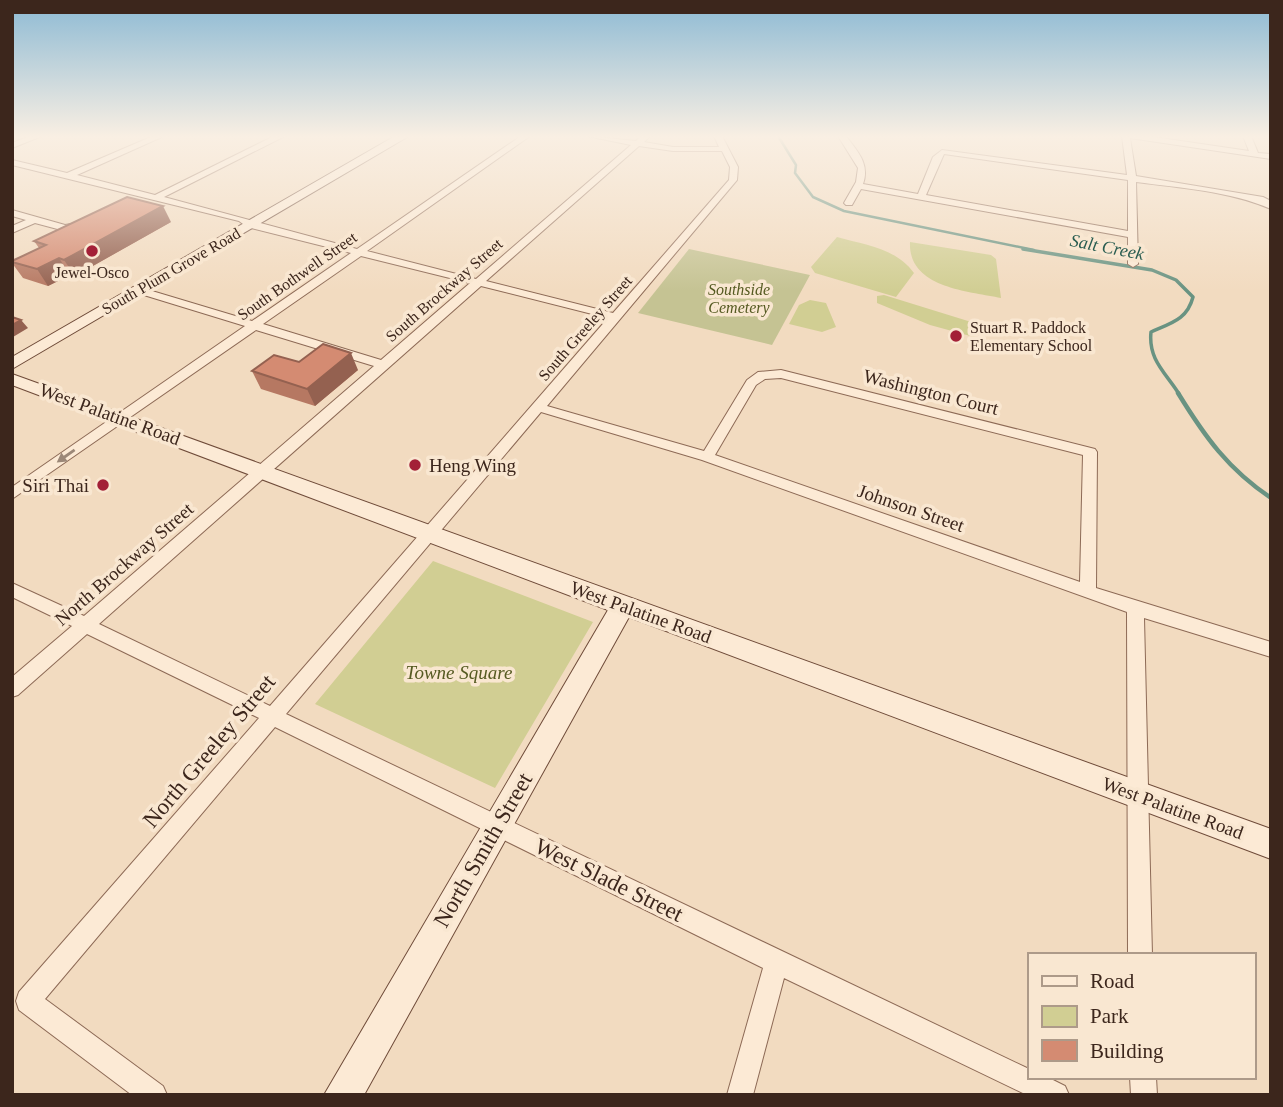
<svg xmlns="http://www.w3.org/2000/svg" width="1283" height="1107" font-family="Georgia,serif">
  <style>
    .green { fill: #d1ce93 }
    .cemetery { fill: #c5c393 }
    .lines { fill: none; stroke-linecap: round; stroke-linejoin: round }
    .stream-far2 { stroke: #699382; stroke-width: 2.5 }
    .stream-far1 { stroke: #699382; stroke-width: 3.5 }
    .stream { stroke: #699382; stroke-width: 4.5 }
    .street-casing { stroke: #8d6a56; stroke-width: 2 }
    .secondary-casing { stroke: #6f4b39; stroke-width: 2 }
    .street { fill: #fcead5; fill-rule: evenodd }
    .secondary { fill: #fcead5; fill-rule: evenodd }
    .wall { fill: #b67862 }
    .shaded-wall { fill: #946150 }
    .building { fill: #d48b72; stroke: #946150; stroke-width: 2 }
    .oneway { fill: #9c8878 }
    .poi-dot { fill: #a32037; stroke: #f9e7d1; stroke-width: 2.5 }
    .labels { text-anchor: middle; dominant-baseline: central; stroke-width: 7; stroke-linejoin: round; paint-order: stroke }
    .far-street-label { font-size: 16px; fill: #3c261c; stroke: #f9e7d1 }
    .far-poi-label { font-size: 16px; fill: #3c261c; stroke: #f9e7d1 }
    .far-park-label { font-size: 16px; font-style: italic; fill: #555a21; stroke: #f9e7d1 }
    .far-water-label { font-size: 18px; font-style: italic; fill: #2a5d51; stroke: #f9e7d1 }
    .street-label { font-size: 19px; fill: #3c261c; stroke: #f9e7d1 }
    .poi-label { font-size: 19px; fill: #3c261c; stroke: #f9e7d1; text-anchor: start }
    .park-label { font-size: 19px; font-style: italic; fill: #555a21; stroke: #f9e7d1 }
    .near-street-label { font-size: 23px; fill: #3c261c; stroke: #f9e7d1 }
  </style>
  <rect width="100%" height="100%" fill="#f2dbc0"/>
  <!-- green -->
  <path class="green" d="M837,237C865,245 896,248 914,273L896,297L815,273L811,267Z
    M910,242L991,255L996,259L1001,298C968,291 908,288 910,242Z
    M884,295L968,321L979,320L984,328L974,337L930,325L877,303V296Z
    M810,300L826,303L836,327L822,332L789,324L799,305Z
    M433,561L593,622L495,788L315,704Z"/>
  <!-- cemetery -->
  <path class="cemetery" d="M689,249L810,275L772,345L638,313Z"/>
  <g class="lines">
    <!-- stream-far2 -->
    <path class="stream-far2" d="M778,136L796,165L795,173L813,197L844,211L1034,250"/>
    <!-- stream-far1 -->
    <path class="stream-far1" d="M1023,249L1152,270L1176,280L1193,297C1187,320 1171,323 1151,332C1148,360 1166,373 1179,394"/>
    <!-- stream -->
    <path class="stream" d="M1178,393C1205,437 1228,469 1271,498"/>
    <!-- street casing -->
    <g class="street-casing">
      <path id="street" d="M30,136H42L12,148V143Z
        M153,136H164L77,175L155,195L274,136H285L164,197L357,249L521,136H530L367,251L476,279L631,145L587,136L636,141L641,136H650L644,142L673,147H719L714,136H722L738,167L737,180L547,406L704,451L747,380L758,372L781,370L1095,449L1097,452L1096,588L1271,642V657L1144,618L1152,955H1128L1127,612L702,460L541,412L286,714L1029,1069V1077H1047L1065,1086L1069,1095H1027L784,978L753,1095H727L763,968L275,727L45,999L163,1086L167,1095H132L19,1010L16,1001L19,992L259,718L87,634L18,695L12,697V677L72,626L12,597V583L84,616L374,366L256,330L12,499V487L245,326L134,292V288H142L252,321L351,253L247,227L239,221L12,165V160L67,173ZM639,146L673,151H722L730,167L729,180L613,313L486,281ZM361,256L470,283L381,360L263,324ZM481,286L608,318L270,706L99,624ZM781,378L1083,455L1080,582L715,455L756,385L765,379Z
        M838,136H846C858,152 870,164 863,184L918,194L933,157L942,150L1127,175L1122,136H1147L1249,151L1243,136H1251L1258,153L1271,154V159L1130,138L1136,176L1263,197L1271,201V209C1230,191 1181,188 1136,182L1138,264L1133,267L1128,264V237L861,189L852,205H846L844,203L856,182L858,168ZM944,154L1128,180V231L926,195Z
        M12,210L65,225L84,222L89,225L65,231L35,223L12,233V226L26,220L12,216Z
        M1130,1077H1156L1157,1095H1131Z"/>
    </g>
    <!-- secondary casing -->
    <g class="secondary-casing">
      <path id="secondary" d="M395,136H409L12,369V357Z
        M12,374L1271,829V859L629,617L364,1095H324L608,610L12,385Z"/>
    </g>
    <!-- street -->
    <use href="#street" class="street"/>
    <!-- secondary -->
    <use href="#secondary" class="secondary"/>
  </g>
  <!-- wall -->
  <path class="wall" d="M171,222L75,276L70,275L48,286L23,278L12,263V261L39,248L34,241Z
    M299,362L358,370L315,406L261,389L252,371Z"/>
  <!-- shaded-wall -->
  <path class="shaded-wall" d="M163,206L171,222L75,276L64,260Z
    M59,258L70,275L48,286L37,269Z
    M21,320L28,328L13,337L12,325Z
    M351,353L358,370L315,406L307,389Z"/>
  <!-- building -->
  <path class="building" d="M127,197L163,206L64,260L59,258L37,269L12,262V261L46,245L34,241Z
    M12,317L21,320L12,325Z
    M323,344L351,353L307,389L252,371L274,355L299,362Z"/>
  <!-- one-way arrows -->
  <defs><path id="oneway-solid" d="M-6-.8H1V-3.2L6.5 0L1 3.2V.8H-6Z" transform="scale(1.75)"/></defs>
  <use class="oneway" href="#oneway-solid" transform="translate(66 456) rotate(145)"/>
  <!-- sky -->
  <linearGradient id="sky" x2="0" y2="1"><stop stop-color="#8dbad4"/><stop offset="0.47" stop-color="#f9efe3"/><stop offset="1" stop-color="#f9efe3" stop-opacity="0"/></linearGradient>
  <rect width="1283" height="291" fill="url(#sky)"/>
  <!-- markers -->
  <g class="poi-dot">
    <circle cx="92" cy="251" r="7"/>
    <circle cx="956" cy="336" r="7"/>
    <circle cx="415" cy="465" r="7"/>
    <circle cx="103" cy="485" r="7"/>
  </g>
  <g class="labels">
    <!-- far-street labels -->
    <g class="far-street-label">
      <text transform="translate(171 271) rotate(-30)">South Plum Grove Road</text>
      <text transform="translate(297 276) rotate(-35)">South Bothwell Street</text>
      <text transform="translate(444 290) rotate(-41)">South Brockway Street</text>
      <text transform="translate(585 328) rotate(-49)">South Greeley Street</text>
    </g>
    <!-- far-poi labels -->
    <g class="far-poi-label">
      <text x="92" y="272">Jewel-Osco</text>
      <text x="970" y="327" text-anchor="start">Stuart R. Paddock<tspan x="970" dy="18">Elementary School</tspan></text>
    </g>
    <!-- far-park labels -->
    <g class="far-park-label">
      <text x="739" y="289">Southside<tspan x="739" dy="18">Cemetery</tspan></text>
    </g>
    <!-- far-water labels -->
    <g class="far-water-label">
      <text transform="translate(1107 247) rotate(11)">Salt Creek</text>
    </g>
    <!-- street labels -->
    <g class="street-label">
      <text transform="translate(931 392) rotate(14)">Washington Court</text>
      <text transform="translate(110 414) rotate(20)">West Palatine Road</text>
      <text transform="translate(911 508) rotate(19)">Johnson Street</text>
      <text transform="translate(124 564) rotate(-41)">North Brockway Street</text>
      <text transform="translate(641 612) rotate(20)">West Palatine Road</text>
      <text transform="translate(1173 808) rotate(20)">West Palatine Road</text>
    </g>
    <!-- poi labels -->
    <g class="poi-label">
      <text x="429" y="465">Heng Wing</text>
      <text x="89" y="485" text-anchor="end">Siri Thai</text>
    </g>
    <!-- park labels -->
    <g class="park-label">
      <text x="459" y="672">Towne Square</text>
    </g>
    <!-- near-street labels -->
    <g class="near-street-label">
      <text transform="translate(209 751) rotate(-50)">North Greeley Street</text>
      <text transform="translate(483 850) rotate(-60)">North Smith Street</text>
      <text transform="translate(609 880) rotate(26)">West Slade Street</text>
    </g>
  </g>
  <!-- border -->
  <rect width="1283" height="1107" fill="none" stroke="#3c261c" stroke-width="28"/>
  <!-- legend -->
  <rect x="1028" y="953" width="228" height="126" fill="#f9e7d1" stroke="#ad9a89" stroke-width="2"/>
  <rect x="1042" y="976" width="35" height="10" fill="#fcead5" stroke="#ad9a89" stroke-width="2"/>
  <text x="1090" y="988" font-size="21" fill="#3c261c">Road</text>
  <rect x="1042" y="1006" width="35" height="21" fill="#d1ce93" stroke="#ad9a89" stroke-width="2"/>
  <text x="1090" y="1023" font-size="21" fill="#3c261c">Park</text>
  <rect x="1042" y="1040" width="35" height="21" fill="#d48b72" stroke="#ad9a89" stroke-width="2"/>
  <text x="1090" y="1058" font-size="21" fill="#3c261c">Building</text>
</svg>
